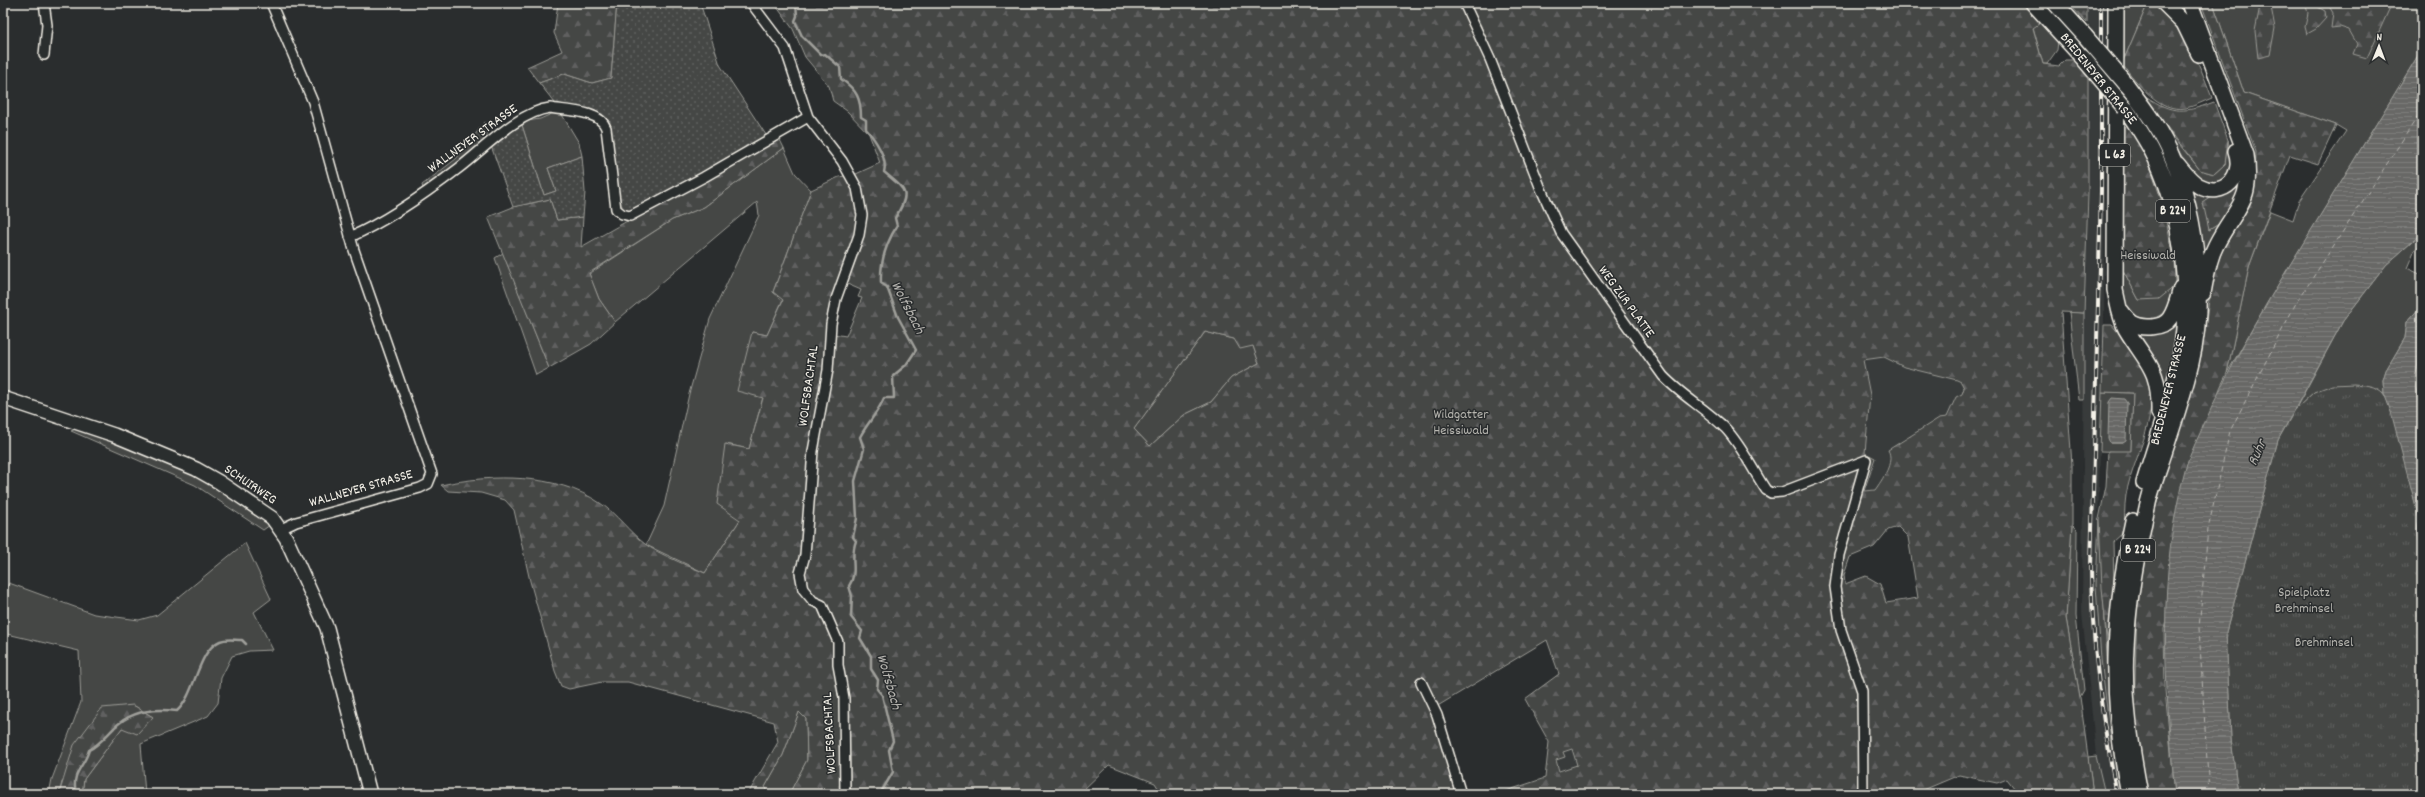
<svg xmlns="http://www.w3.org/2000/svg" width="2425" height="797" font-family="Dekko,sans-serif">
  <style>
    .built { fill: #373a3a }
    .grass { fill: #444645; stroke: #9c9c96; fill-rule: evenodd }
    .forest { fill: url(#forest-firs); stroke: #9c9c96; fill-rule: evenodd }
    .park { fill: url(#park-tufts); stroke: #9c9c96 }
    .garden { fill: url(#garden-dots); stroke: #9c9c96 }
    .water { fill: url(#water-rules); stroke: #9f9f9a }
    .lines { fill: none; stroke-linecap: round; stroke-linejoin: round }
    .stream { stroke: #9f9f9a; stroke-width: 2.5 }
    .ferry { stroke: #b5b3ae; stroke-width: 1; stroke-dasharray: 5 4; stroke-linecap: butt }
    .minor-casing { stroke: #f4f1e8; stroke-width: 12 }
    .secondary-casing { stroke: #f4f1e8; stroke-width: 16 }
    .primary-casing { stroke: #f4f1e8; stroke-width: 18 }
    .minor { stroke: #2a2d2e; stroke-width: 9 }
    .secondary { stroke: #2a2d2e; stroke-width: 13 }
    .primary { stroke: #2a2d2e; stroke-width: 15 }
    .rail-casing { stroke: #f4f1e8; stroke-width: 4 }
    .rail { stroke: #2a2d2e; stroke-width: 2.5; stroke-dasharray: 8; stroke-linecap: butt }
    .primary-bridge-casing { stroke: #f4f1e8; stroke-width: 18; stroke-linecap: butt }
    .primary-bridge { stroke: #2a2d2e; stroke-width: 15 }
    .labels { text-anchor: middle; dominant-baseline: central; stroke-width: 3; stroke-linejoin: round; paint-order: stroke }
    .shield { fill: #2a2d2e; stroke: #b7b6b0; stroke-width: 1 }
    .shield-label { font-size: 13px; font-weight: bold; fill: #f4f1e8 }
    .street-label { font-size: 14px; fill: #f4f1e8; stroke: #2a2d2e }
    .park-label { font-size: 14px; fill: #b6b5af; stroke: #2a2d2e }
    .water-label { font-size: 15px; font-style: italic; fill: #b5b3ae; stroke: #2a2d2e }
  </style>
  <defs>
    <pattern id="forest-firs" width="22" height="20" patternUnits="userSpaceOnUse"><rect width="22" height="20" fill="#444645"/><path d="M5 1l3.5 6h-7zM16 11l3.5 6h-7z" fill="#606160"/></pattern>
    <pattern id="park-tufts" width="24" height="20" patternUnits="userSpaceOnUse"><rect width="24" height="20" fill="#444645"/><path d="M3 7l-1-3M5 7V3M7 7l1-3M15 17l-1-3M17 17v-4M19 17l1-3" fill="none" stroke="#606160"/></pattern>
    <pattern id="garden-dots" width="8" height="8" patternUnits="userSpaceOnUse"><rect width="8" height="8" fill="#444645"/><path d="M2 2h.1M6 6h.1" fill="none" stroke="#606160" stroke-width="1.8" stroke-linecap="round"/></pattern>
    <pattern id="water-rules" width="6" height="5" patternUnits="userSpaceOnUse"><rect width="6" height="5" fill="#676866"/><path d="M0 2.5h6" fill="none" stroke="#7d7e7c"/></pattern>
  </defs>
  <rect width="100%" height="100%" fill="#2a2d2e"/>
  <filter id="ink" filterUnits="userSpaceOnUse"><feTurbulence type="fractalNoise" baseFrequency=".025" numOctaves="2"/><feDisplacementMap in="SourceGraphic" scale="8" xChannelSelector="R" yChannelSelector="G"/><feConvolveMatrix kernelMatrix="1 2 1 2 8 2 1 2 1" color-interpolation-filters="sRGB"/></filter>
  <g filter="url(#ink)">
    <!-- built -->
    <path class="built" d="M2087,3H2106L2104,325L2096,585L2101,659L2111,741L2123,794H2105L2096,756L2082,613L2084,313L2088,194V75L2091,28L2087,23Z
      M1884,357L1904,367L1957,380L1961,382L1964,388L1962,395L1947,417L1890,453L1889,463L1882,481L1876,490L1863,491L1875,458L1865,454L1870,395L1863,360Z
      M1572,749L1577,765L1559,771L1556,760L1565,757L1563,752Z"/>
    <!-- grass -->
    <path class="grass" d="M2123,3H2148L2122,64Z
      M2213,3H2422V49L2267,303L2227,373L2249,267L2270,211L2293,220L2299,201L2346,131L2336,125L2244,93Z
      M2043,21L2058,41L2057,50L2047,64H2043L2033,27Z
      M554,113H561L579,143L582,156L548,168L556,191L544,195L521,122L540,119Z
      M485,122L488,142L423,188L422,185L456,159Z
      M2163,124L2200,170L2214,174L2225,164L2228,140L2233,167L2223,181C2219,182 2214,183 2211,183C2190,180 2174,140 2163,124Z
      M784,148L795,173L811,190L773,292L783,299L767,335L752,332L763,397L749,449L726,444L740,520L705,573L646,545L664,506L689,394L710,319L759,215L757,202L615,322L599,299L589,274L672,220L704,207Z
      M2183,174L2214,193L2209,230L2230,217L2202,275Z
      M2422,233V244L2415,249L2407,268L2422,275V305L2407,322L2405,338L2386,370L2383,380L2384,393L2378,390L2314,392L2295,410L2343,321L2386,265Z
      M503,253L549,368L536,375L495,258Z
      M2123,270L2139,300L2175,286C2170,303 2165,322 2143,318C2137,317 2129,313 2126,307C2120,296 2122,282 2123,270Z
      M2181,311L2175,354L2165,394L2132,327Z
      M2069,312L2084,313V400H2079Z
      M1205,332L1234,339L1253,346L1259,363L1231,378L1211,402L1184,415L1150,446L1134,429Z
      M2422,344V424L2415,377Z
      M2102,392L2133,393L2131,452L2100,451ZM2127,403L2123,443H2110Z
      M80,427L219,486L270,525L263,530L195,485L71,431Z
      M2099,519C2102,593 2109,667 2111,741L2101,659L2096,585Z
      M2072,525L2077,530L2076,616L2084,690L2080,697L2066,618Z
      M245,543L271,599L254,612L273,650L249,651L232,656L221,678L218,703L208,716L141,744L145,794H82L84,779L122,728L153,717L133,705L62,782L59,794H49L52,779L81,702L79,651L3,633V595L9,583L94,614L139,620L157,615Z
      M799,712L806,719L807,760L789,794H767L765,787L783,755Z
      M2096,756L2105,794H2093L2088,757Z"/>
    <!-- forest -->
    <path class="forest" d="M558,3H617L611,78L592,83L564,74L539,83L527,67L562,51L554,33Z
      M774,3H2024L2043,21L2033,28L2043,64L2059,66L2065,60H2074L2088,75V194L2084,313L2061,312L2072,465V525L2066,618L2080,697L2093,794H2019L2007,779L1997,783L1959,775L1914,794H1497L1545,778L1549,742L1525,699L1559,674L1547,640L1431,710L1458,794H1156L1160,791L1155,783L1109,765L1079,794H789L807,760L806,719L799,712L783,755L765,787L767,794H748L778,742L774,722L628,682H602L569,689L561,686L555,671L530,581L514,510L505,500L481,493L448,491L441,485C491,474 556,473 600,503C617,514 629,532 645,544C657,553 690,567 705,573L740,520L717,504L725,444L749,449L763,398L737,391L752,332L767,335L783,300L773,292L811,190L839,177L856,174L880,163L869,134L847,111L833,101L829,86L805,57L793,29ZM838,280L861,290L858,297L862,298L846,336L827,333L828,312ZM1205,332L1234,339L1240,349L1253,346L1259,363L1231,378L1211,402L1184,415L1150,446L1134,429ZM1884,357L1904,367L1957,380L1961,382L1964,388L1962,394L1956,397L1947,417L1939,418L1888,450C1895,462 1882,480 1875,490L1864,491L1875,458L1865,453L1870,395L1863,360ZM1898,527L1908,537L1918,598L1886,603L1880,584L1866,576L1845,584L1844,575L1850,557L1874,547L1888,530ZM1572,749L1577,765L1559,771L1556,760L1565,757L1563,752Z
      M2068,3H2087V23Z
      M2148,3H2155C2187,37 2196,54 2212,98C2204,101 2195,106 2186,108C2158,113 2137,82 2122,64Z
      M2201,3H2213L2244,93L2336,125L2318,164L2290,155L2249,267L2227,373L2220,388L2164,629L2165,690L2175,794H2147L2134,717L2137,605L2145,549L2169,456L2201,356L2213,272L2224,247L2249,207L2255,183L2256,152Z
      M2305,3H2319L2318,7L2325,11L2326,18L2316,29L2307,34L2305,27L2308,13Z
      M2334,3H2392L2367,58L2353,54L2357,44L2349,30L2340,27L2331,28L2333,13L2329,6Z
      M2264,5L2271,7L2275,28L2270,55L2258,58L2255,31L2260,6Z
      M2141,93C2170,113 2180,115 2214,102L2228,140L2225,164L2214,174L2200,170Z
      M2123,119L2143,145L2161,199L2174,257L2175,286L2159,299L2139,300L2123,270Z
      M778,136L784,148L704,207L672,220L589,273L599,299L615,322L591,344L549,368L488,217L513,207L550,199L557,220L583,217L581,247Z
      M2245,175L2230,217L2209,230L2203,203Z
      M2104,325H2112C2125,342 2144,360 2149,382C2158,423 2133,457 2126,495C2124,507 2125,520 2124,532L2113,542L2114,587L2109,660L2102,588L2099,519L2106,486L2108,451H2131L2133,393L2102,392Z
      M133,705L153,717L137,734L122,728L84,779L82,794H59L74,745L102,708Z"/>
    <!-- park -->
    <path class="park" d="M2354,384C2363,385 2376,385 2383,393C2393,404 2413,497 2419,518L2417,532L2422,561V794H2238L2231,739L2226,632L2278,440L2295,410L2314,392L2332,385Z"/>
    <!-- garden -->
    <path class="garden" d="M617,3H700L720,65L768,138L628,213L618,207L605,119L559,108L539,83L564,74L592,83L611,78Z
      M521,122L544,195L556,191L548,168L582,156L585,192L583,217L557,220L550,199L513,207L491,146Z"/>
    <!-- water -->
    <path class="water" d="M2422,49V233L2386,265L2343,321L2278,440L2226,632L2231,739L2238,794H2175C2165,684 2156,575 2186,467C2191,451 2199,436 2205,422C2229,368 2258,318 2288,268C2333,195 2377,122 2422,49Z
      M2422,305V344L2415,377L2422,424V561L2417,532L2419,518L2391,412L2384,393L2383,380L2386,370L2405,338L2407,322Z
      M2112,398L2124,399L2127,403L2126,441L2123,443H2110L2108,438L2109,402Z"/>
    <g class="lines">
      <!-- stream -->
      <path class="stream" d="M796,3L797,16L795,21L802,36L821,55L825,54L840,67L841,79C857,90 861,99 861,117L866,120V129C875,139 888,158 884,172C907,191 911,192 895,218L897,226C886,243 880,262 881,283L887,287L898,317L916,350L906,365L893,376L894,398H884C878,413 867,423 860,437L864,449L855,481L857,518L853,537L856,541C849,558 859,571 849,586L852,596L851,617L862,631L860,638L871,656V669L878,680L877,689L882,695L893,741L889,750L893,772L880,794
        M76,794C71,771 84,768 89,750C99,745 106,736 114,728C130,711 154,708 177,711C196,694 197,651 220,641C227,638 234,640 242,640L246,644"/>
      <!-- ferry -->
      <path class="ferry" d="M2209,794L2199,628L2208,529L2230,431L2295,305L2422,110"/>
      <!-- minor casing -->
      <g class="minor-casing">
        <path id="minor" d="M44,3L47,25L44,55
          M271,3L313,102L354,250L432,474L428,484L420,488L296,522L281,529
          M751,3L785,48L808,117L842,161L857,188L862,215L859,235L836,299L831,324L828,370L813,451L805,555L800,573L803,589L813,601L822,605L838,642V665L844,698L845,794
          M1464,3L1490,59L1541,189L1561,233L1663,376C1682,396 1706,409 1725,428C1742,446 1752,469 1766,490L1771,493L1782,492L1866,460L1839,555L1835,587L1841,630L1862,691L1863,794
          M350,237C385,222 429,191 459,168C484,149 518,112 550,108C566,111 600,110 606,128L616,209L622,214L630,216L704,177L808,117
          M1421,682L1437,715L1461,794"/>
      </g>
      <!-- secondary casing -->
      <g class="secondary-casing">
        <path id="secondary" d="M3,398L114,435L196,469L219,482L272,518L286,538L327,628L370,794"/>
      </g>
      <!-- primary casing -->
      <g class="primary-casing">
        <path id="primary" d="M2033,3L2083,58
          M2055,3L2085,36
          M2116,3L2115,290C2118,303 2120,318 2126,329C2147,364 2160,368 2159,413
          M2164,3L2184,23L2199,54
          M2190,3L2246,155C2253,203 2236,206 2216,245C2208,260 2206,277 2203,293
          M2126,84C2144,108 2162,131 2173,159C2197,219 2206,300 2191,363C2183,397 2172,429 2161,462C2156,477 2150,492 2147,508C2137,554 2128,600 2126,647C2123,696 2131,746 2140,794
          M2125,108C2134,121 2143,135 2151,149C2180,203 2191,285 2182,346C2175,392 2157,438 2144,483
          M2177,164C2183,171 2190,181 2199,186C2224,199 2245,176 2236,151
          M2121,311C2124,315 2128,320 2132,323C2142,329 2163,329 2170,318C2176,309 2178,298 2181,288
          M2129,794C2110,699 2112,616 2133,521"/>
      </g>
      <!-- minor -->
      <use href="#minor" class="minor"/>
      <!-- secondary -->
      <use href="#secondary" class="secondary"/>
      <!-- primary -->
      <use href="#primary" class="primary"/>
      <!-- rail casing -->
      <g class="rail-casing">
        <path id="rail" d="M2101,3V191L2091,567C2092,645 2101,717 2117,794"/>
      </g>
      <!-- rail -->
      <use href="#rail" class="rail"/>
      <!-- primary-bridge casing -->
      <g class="primary-bridge-casing">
        <path id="primary-bridge" d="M2085,36L2126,84
          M2083,58L2125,108"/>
      </g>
      <!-- primary-bridge -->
      <use href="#primary-bridge" class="primary-bridge"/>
    </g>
  </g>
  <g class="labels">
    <!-- shield labels -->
    <g class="shield">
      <rect x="2100" y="144" width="30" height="22" rx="3"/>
      <rect x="2156" y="200" width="34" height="22" rx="3"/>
      <rect x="2121" y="539" width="34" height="22" rx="3"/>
    </g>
    <g class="shield-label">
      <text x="2115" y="155">L 63</text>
      <text x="2173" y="211">B 224</text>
      <text x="2138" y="550">B 224</text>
    </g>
    <!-- street labels -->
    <g class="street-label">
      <text transform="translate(2098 79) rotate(51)">BREDENEYER STRASSE</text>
      <text transform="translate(473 139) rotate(-36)">WALLNEYER STRASSE</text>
      <text transform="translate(1626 302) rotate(54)">WEG ZUR PLATTE</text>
      <text transform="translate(809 386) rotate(-82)">WOLFSBACHTAL</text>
      <text transform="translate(2169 390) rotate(-76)">BREDENEYER STRASSE</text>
      <text transform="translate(250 485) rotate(34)">SCHUIRWEG</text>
      <text transform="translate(361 489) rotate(-16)">WALLNEYER STRASSE</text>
      <text transform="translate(830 733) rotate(-93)">WOLFSBACHTAL</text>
    </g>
    <!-- park labels -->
    <g class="park-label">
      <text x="2148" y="256">Heissiwald</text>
      <text x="1461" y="415">Wildgatter<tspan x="1461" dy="16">Heissiwald</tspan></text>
      <text x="2304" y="593">Spielplatz<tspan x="2304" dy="16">Brehminsel</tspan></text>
      <text x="2324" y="643">Brehminsel</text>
    </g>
    <!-- water labels -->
    <g class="water-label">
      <text transform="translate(907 308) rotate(63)">Wolfsbach</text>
      <text transform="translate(2258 453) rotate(-66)">Ruhr</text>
      <text transform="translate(888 682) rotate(74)">Wolfsbach</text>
    </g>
  </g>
  <!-- margin -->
  <rect width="2425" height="797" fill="none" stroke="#2a2d2e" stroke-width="16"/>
  <rect x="8" y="8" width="2409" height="781" fill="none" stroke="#f4f1e8" stroke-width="1.5" filter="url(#ink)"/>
  <!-- north arrow -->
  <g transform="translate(2379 46) rotate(1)" stroke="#2a2d2e" stroke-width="3" paint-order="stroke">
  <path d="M0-3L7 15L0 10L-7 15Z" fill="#f4f1e8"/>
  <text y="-6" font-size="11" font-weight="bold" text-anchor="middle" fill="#f4f1e8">N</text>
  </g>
</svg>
